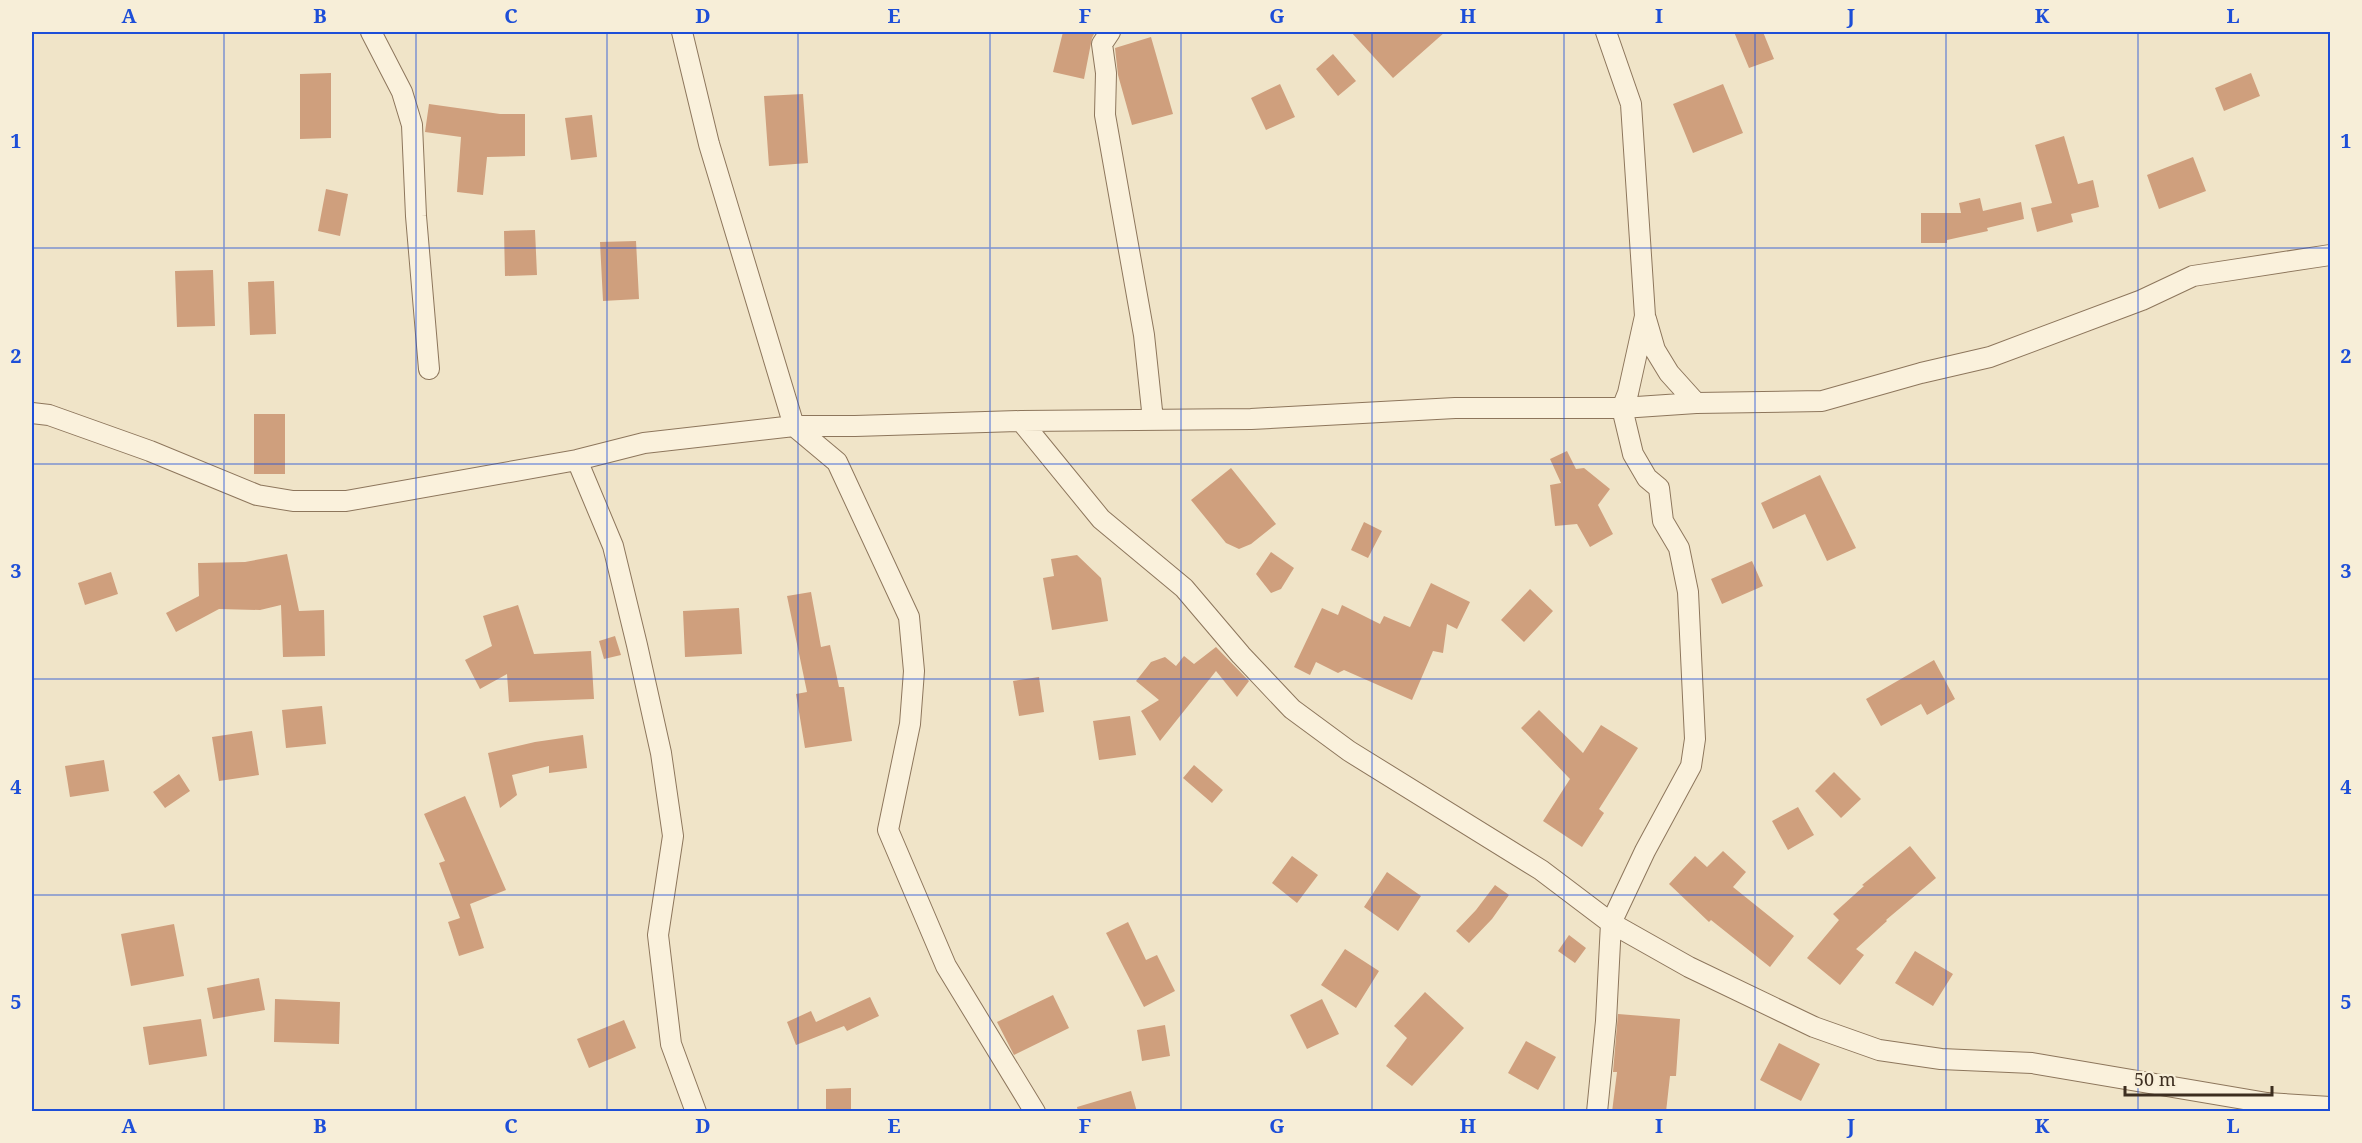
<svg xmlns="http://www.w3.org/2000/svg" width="2362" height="1143" font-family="'Noto Serif',serif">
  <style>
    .building { fill: #cf9f7d }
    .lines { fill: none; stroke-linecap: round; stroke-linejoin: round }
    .minor-casing { stroke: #8d765c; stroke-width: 22 }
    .minor { stroke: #faf1dc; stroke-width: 20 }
    .grid { fill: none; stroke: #1d4ed8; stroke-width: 1.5; stroke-opacity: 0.55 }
    .neatline { fill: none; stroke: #1d4ed8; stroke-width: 2 }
    .grid-label { font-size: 20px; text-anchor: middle; font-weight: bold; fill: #1d4ed8 }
  </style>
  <rect width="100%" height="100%" fill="#f0e4c8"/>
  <!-- building -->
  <path class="building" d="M1063,32H1095L1092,38L1084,79L1053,72Z
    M1351,32H1445L1393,78Z
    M1734,32H1763L1774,59L1749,68Z
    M1151,37L1173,114L1132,125L1118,75L1115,48Z
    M1333,54L1356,81L1338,96L1316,69Z
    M331,73V138L300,139V74Z
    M2251,73L2260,96L2224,111L2215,88Z
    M1280,84L1295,117L1266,130L1251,98Z
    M1723,84L1743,133L1693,153L1673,104Z
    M803,94L808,163L769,166L764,96Z
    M429,104L500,114H525V156L487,157L483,195L457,192L461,137L425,132Z
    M592,115L597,157L571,160L565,118Z
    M2064,136L2078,184L2093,180L2099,207L2071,214L2073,222L2037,232L2031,208L2052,203L2035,145Z
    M2193,157L2206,191L2159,209L2147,175Z
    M326,189L348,194L340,236L318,231Z
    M1980,198L1983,211L2021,202L2024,219L1987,228L1988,231L1947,240V243H1921V213H1961L1959,203Z
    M535,230L537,275L505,276L504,231Z
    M636,241L639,299L603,301L600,242Z
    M213,270L215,326L177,327L175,271Z
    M274,281L276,334L250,335L248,282Z
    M254,414H285V474H254Z
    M1567,451L1576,469L1584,468L1610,489L1598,505L1613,534L1590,547L1577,524L1555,526L1550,485L1561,483L1550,459Z
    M1231,468L1276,524L1251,544L1239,549L1226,543L1191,500Z
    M1820,475L1856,548L1827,561L1805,514L1773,529L1761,503Z
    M1364,522L1382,531L1368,558L1351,550Z
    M1271,552L1294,568L1281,589L1271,593L1256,574Z
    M287,554L299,611L324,610L325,656L283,657L281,605L260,610L219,609L176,632L166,613L199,596L198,563L245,562Z
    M1077,555L1101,578L1108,621L1052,630L1043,578L1054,576L1051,559Z
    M1752,561L1763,586L1722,604L1711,579Z
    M111,572L118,594L85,605L78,583Z
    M1431,583L1470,602L1457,629L1447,624L1443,653L1433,651L1412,700L1344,670L1338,673L1316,662L1310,675L1294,667L1322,608L1338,615L1342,605L1380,624L1384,616L1410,627Z
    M1530,589L1553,611L1524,642L1501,620Z
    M811,592L821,647L830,645L839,687H844L852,741L805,748L796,694L807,692L787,596Z
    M518,605L534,654L591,651L594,699L509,702L507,674L480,689L465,660L492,646L483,616Z
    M739,608L742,654L685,657L683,611Z
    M615,636L621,655L604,659L599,641Z
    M1216,647L1249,681L1237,697L1216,671L1160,741L1141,711L1159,700L1136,681L1151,662L1165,657L1176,666L1184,656L1194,664Z
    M1934,660L1955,699L1927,715L1921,704L1881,726L1866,699Z
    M1039,677L1044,712L1019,716L1013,681Z
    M322,706L326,744L286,748L282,710Z
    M1539,710L1583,753L1601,725L1638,748L1599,809L1604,813L1582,847L1543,821L1570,779L1521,728Z
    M1130,716L1136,755L1099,760L1093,721Z
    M252,731L259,775L219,781L212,737Z
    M583,735L587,768L549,773V766L512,775L517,795L500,808L488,753L535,742Z
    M104,760L109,791L70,797L65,766Z
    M1194,765L1223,790L1212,803L1183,778Z
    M1834,772L1861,799L1841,818L1815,791Z
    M179,774L190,791L165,808L153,792Z
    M465,796L506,890L470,904L484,948L459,956L448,922L460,918L439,863L445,861L424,814Z
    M1798,807L1814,835L1788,850L1772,821Z
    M1910,846L1936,878L1886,920L1887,921L1856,949L1864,955L1840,985L1807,958L1839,920L1833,914L1864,886L1862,885Z
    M1723,851L1746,872L1733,887L1794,936L1770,967L1711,920L1709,922L1669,884L1695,856L1707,867Z
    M1292,856L1318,875L1297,903L1272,883Z
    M1387,872L1421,896L1398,931L1364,907Z
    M1495,885L1509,895L1492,919L1469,943L1456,931L1476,910Z
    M1128,922L1146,960L1157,955L1175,991L1144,1007L1106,933Z
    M174,924L184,976L131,986L121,934Z
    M1569,935L1586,948L1575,963L1558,951Z
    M1345,949L1379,971L1356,1008L1321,985Z
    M1915,951L1953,974L1933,1006L1895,983Z
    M259,978L265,1010L213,1019L207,988Z
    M1425,992L1464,1028L1412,1086L1386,1066L1407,1038L1394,1026Z
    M1053,995L1069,1028L1014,1055L997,1022Z
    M870,997L879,1016L847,1031L844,1026L796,1045L787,1022L811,1011L816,1022Z
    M275,999L340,1002L339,1044L274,1042Z
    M1322,999L1339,1034L1307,1049L1290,1015Z
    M1618,1014L1680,1019L1676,1076H1670L1666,1112H1612L1617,1072H1613Z
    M201,1019L207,1056L149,1065L143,1027Z
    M624,1020L636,1048L589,1068L577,1039Z
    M1165,1025L1170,1056L1142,1061L1137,1030Z
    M1526,1041L1556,1057L1538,1090L1508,1073Z
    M1779,1043L1820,1064L1801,1101L1760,1080Z
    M851,1088V1112H826V1089Z
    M1131,1091L1137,1112H1078L1077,1107Z"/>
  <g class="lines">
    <!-- minor casing -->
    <g class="minor-casing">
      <path id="minor" d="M371,32L402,92L412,125L416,216L429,369
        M682,32L709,144L794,426L837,462L909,617L914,671L910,724L888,830L946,966L1035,1112
        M1110,32L1102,44L1106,73L1105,115L1144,335L1153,420
        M1646,319L1655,350L1669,373L1696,403
        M32,413L49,415L150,451L257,495L293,501H346L577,460L644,443L794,426H855L1021,421L1251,419L1455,408H1622L1696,403L1822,401L1921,373L1990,357L2142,300L2193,276L2330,255
        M1021,421L1101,519L1184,588L1241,655L1292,709L1349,751L1541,870L1611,923L1689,967L1814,1027L1879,1050L1941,1059L2032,1063L2267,1103L2330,1107
        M577,460L613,546L637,645L661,753L673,836L658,935L671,1044L696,1112
        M1597,1112L1606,1021L1611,923L1645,851L1691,766L1695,739L1688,592L1679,548L1663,521L1659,488L1647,478L1633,454L1622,408L1628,393L1645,316L1631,104L1606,32"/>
    </g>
    <!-- minor -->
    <use href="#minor" class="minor"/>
  </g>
  <!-- grid -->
  <path class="grid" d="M224,32V1112M416,32V1112M607,32V1112M798,32V1112M990,32V1112M1181,32V1112M1372,32V1112M1564,32V1112M1755,32V1112M1946,32V1112M2138,32V1112M32,248H2330M32,464H2330M32,679H2330M32,895H2330"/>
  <!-- border -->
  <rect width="2362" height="1143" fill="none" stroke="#f7eed8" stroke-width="66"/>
  <!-- scale -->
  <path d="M2125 1086v9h147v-9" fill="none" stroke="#3d2e20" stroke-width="3"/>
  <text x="2134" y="1086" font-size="18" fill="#3d2e20" stroke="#f7eed8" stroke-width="4.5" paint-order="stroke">50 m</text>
  <rect x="33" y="33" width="2296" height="1077" class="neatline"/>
  <g class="grid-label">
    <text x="129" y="23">A</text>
    <text x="320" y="23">B</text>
    <text x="511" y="23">C</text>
    <text x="703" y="23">D</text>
    <text x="894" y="23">E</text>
    <text x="1085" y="23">F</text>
    <text x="1277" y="23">G</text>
    <text x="1468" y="23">H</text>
    <text x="1659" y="23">I</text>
    <text x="1851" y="23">J</text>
    <text x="2042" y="23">K</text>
    <text x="2233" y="23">L</text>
    <text x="16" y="148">1</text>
    <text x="2346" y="148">1</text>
    <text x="16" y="363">2</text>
    <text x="2346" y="363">2</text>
    <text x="16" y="578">3</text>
    <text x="2346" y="578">3</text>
    <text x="16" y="794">4</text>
    <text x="2346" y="794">4</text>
    <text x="16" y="1009">5</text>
    <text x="2346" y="1009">5</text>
    <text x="129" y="1133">A</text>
    <text x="320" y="1133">B</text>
    <text x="511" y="1133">C</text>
    <text x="703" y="1133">D</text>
    <text x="894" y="1133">E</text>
    <text x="1085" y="1133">F</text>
    <text x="1277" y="1133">G</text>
    <text x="1468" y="1133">H</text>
    <text x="1659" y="1133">I</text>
    <text x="1851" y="1133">J</text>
    <text x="2042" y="1133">K</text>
    <text x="2233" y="1133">L</text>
  </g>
</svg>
